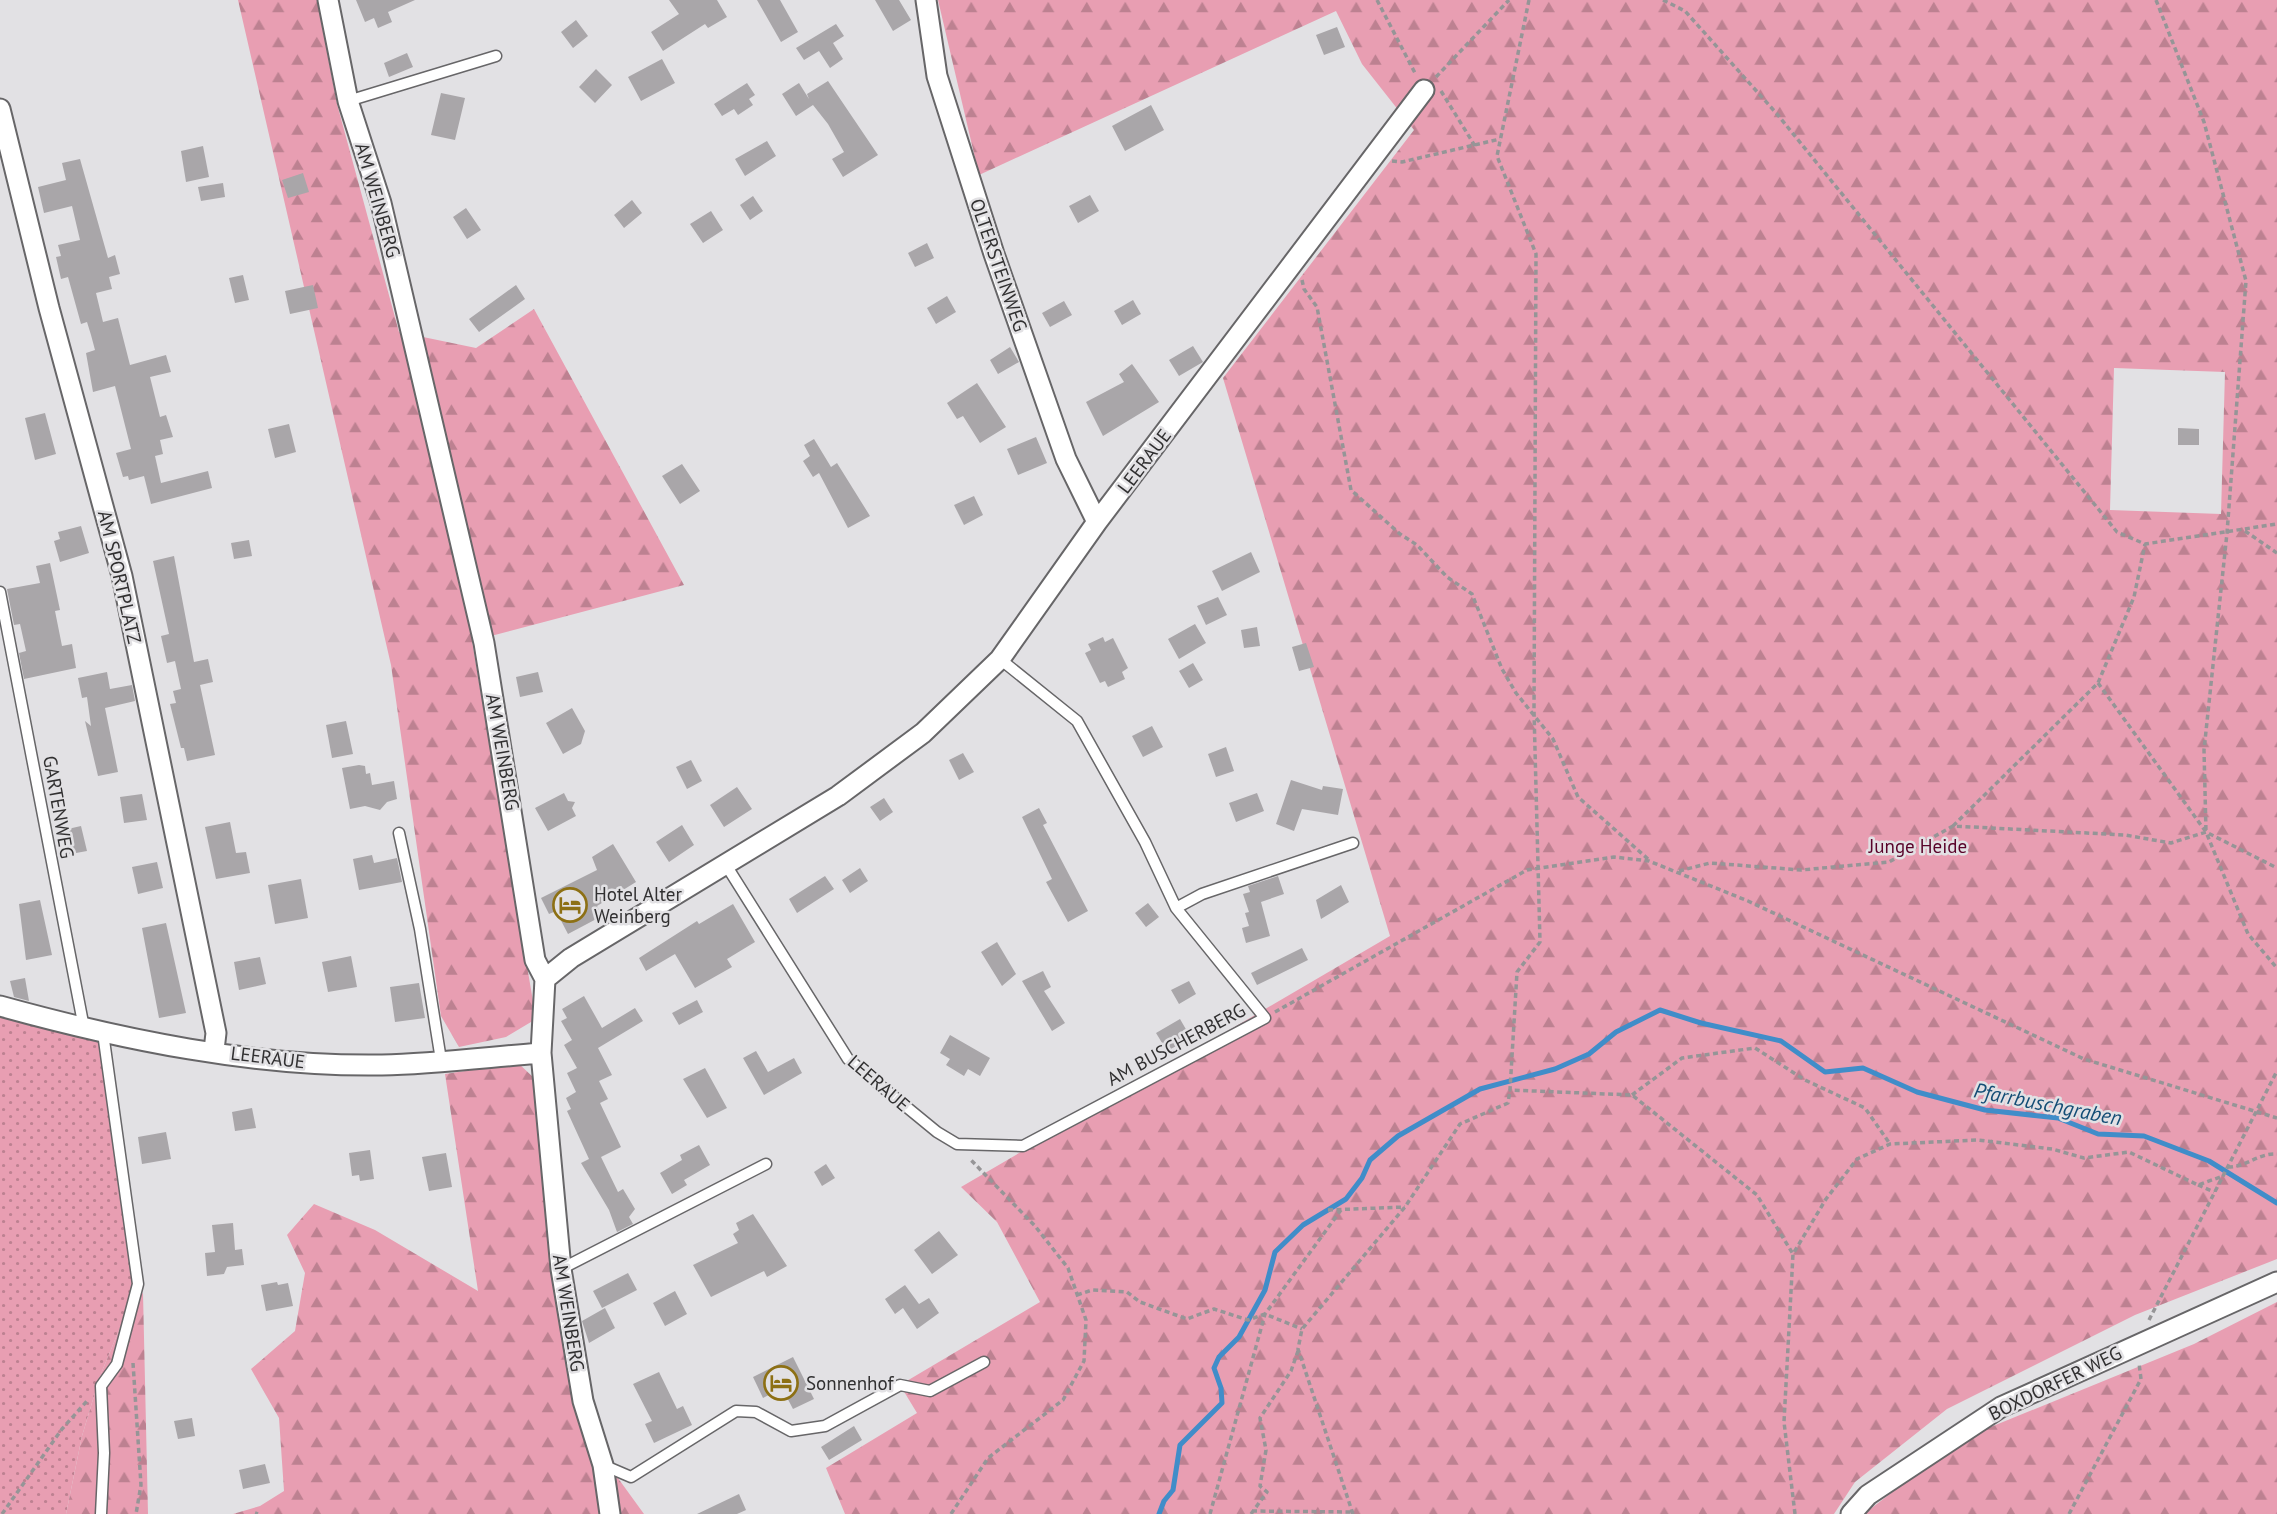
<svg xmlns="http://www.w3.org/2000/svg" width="2277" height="1514" font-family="'PT Sans',sans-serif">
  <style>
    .grass { fill: url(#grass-dots) }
    .forest { fill: url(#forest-firs); fill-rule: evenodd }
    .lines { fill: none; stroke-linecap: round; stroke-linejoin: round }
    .stream { stroke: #408dc9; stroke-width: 5 }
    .building { fill: #a9a6a9 }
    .lane-casing { stroke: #676668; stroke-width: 13 }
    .street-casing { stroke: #676668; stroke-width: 23 }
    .path { stroke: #969597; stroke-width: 3.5; stroke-dasharray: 5 3.5; stroke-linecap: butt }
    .lane { stroke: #fff; stroke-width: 10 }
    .street { stroke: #fff; stroke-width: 19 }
    .labels { text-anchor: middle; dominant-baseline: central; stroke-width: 5; stroke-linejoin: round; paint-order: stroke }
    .street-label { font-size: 19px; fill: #313031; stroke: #e2e1e4 }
    .park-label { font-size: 19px; fill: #59032a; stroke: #e2e1e4 }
    .poi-label { font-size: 19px; fill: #313031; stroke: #e2e1e4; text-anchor: start }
    .water-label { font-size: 21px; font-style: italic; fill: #144d75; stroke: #e2e1e4 }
  </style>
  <defs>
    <pattern id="grass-dots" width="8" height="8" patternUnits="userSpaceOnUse" patternTransform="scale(1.75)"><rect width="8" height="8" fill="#e89eb2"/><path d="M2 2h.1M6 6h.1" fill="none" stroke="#bd8191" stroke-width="1.8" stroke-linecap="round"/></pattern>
    <pattern id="forest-firs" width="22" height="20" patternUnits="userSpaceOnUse" patternTransform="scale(1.75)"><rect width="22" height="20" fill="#e89eb2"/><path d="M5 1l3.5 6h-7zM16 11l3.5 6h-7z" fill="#bd8191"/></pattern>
  </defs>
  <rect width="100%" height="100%" fill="#e2e1e4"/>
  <!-- grass -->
  <path class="grass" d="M0,1014L102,1043L132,1283L129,1306L100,1376L82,1436L66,1514H0Z"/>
  <!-- forest -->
  <path class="forest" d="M238,0H317L337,104L399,332L476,348L534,309L684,585L472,641L536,1019L506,1037L459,1047L441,1016L391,665Z
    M938,0H2277V1259L2135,1315L1947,1409L1855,1482L1834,1514H845L826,1468L917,1413L900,1385L1040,1302L997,1222L961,1187L1390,936L1223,378L1414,130L1362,64L1336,11L979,175ZM2114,368L2225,372L2221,514L2110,510Z
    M518,1063L533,1077L553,1263L607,1463L644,1514H233L260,1506L284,1491L279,1418L251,1369L295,1331L305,1273L287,1235L314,1204L375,1230L478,1291L445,1074Z
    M143,1293L148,1514H66L82,1436L100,1376L129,1306Z
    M2277,1302V1514H1864L1931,1462L1976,1433L2194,1344Z"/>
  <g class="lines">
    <!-- stream -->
    <path class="stream" d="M1159,1514L1164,1501L1173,1490L1180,1445L1222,1403L1221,1388L1214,1368L1219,1357L1239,1337L1265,1290L1275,1252L1303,1225L1346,1199L1362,1178L1370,1160L1398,1136L1480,1089L1555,1069L1589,1054L1616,1032L1660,1010L1701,1023L1781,1041L1825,1072L1863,1068L1917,1092L1985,1110L2058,1118L2098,1134L2144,1136L2209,1161L2277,1203"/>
  </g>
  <!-- building -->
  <path class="building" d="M356,0H415L388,12L392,22L378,28L374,18L365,22Z
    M669,0H717L727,17L708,28L705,24L663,51L651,32L679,14Z
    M757,0H780L798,32L781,42Z
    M875,0H899L911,20L893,31Z
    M576,20L588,36L573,48L561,32Z
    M836,24L844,36L833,43L843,59L830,68L819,51L804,60L796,48Z
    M1337,27L1345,47L1324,55L1316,35Z
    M407,53L413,67L389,77L384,63Z
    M662,59L675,83L641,101L628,77Z
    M596,69L612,85L595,103L579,87Z
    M828,81L878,155L843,177L832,159L844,152L828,124L813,105L796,116L782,94L799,83L809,99L807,94Z
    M747,83L755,95L749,99L753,105L738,115L734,109L722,116L714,104Z
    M441,93L465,98L455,140L431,135Z
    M1151,105L1164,130L1125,151L1112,126Z
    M767,141L776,156L745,176L735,159Z
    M203,146L209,177L186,182L181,151Z
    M80,159L108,258L115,255L120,274L109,277L112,289L96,293L103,322L118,318L130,365L166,355L171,372L150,377L160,417L166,415L173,437L160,440L163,454L155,456L161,483L208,471L212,488L151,504L144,476L129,480L128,476L123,477L116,453L131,449L115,386L93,392L86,353L95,350L91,335L87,322L81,324L68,277L61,279L56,257L61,256L58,245L80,240L72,206L44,213L38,187L66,180L62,163Z
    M303,173L309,192L288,198L282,180Z
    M223,183L225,197L201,201L198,187Z
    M1090,195L1099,211L1078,223L1069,206Z
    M753,196L763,211L750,220L740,205Z
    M632,200L642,213L624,228L614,215Z
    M466,208L481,230L467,239L453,217Z
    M711,211L723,230L703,243L690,224Z
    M927,243L934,258L915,267L908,253Z
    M243,275L249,300L235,303L229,278Z
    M313,285L318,308L290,314L285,291Z
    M516,285L525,299L479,332L469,319Z
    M947,296L956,312L936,324L927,308Z
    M1133,300L1141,314L1122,325L1114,311Z
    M1064,301L1072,315L1050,327L1042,313Z
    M1193,346L1203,362L1179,376L1169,360Z
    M1010,347L1019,362L998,374L990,360Z
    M1132,364L1159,402L1103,436L1086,402L1124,382L1119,374Z
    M977,383L1006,427L980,443L963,416L957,419L947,403Z
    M45,413L56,454L35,460L25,418Z
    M289,424L296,452L275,458L268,429Z
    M2178,428L2199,429V445H2178Z
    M1036,437L1047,463L1018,475L1007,449Z
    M814,439L831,467L837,463L870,516L848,528L819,473L813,477L803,461L810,456L804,445Z
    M682,464L700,491L680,504L662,476Z
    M974,496L983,515L964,525L954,505Z
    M81,526L89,553L60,562L54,541L60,539L58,532Z
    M249,540L252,556L234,559L231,543Z
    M1251,552L1260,572L1222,591L1212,571Z
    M174,556L194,662L208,659L213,682L200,685L215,755L187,761L184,748H181L170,704L176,703L173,691L181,689L175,661L167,663L161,636L169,634L153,561Z
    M50,563L60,610L55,611L62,646L72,644L76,668L24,679L19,653L26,651L20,624L14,625L7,589L40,583L36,566Z
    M1218,597L1227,615L1206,625L1197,606Z
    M1195,624L1206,643L1179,659L1168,639Z
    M1257,627L1260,646L1244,648L1241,630Z
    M1103,637L1105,642L1113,638L1128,668L1122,672L1125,679L1108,687L1105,681L1100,683L1085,653L1091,650L1088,644Z
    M1306,643L1314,667L1299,671L1292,647Z
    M1193,663L1203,680L1189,688L1179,671Z
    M107,672L110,689L132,685L135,701L105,708L118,772L98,776L85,721L91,726L87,697L82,698L78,678Z
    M538,672L543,692L520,697L516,677Z
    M572,708L585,731L581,744L563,754L546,723Z
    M346,721L353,754L332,758L326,725Z
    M1152,726L1163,747L1143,757L1132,736Z
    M1226,747L1234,771L1216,777L1208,754Z
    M963,753L974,772L959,780L949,760Z
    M691,760L702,781L687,789L676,767Z
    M359,765L365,766L366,774L370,773L372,785L394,781L397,799L387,802L380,810L365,806L350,809L342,768Z
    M1291,780L1322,790L1323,786L1343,789L1338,815L1302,809L1294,831L1276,824Z
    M737,787L752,809L724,827L710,805Z
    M564,793L568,801L575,802L572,808L576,816L548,831L535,808Z
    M1257,793L1264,811L1236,822L1229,803Z
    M142,794L147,820L124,823L120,797Z
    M884,798L893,812L880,821L870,807Z
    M1039,808L1047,823L1043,825L1088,911L1068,922L1046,882L1052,879L1022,817Z
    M230,822L236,853L246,852L250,873L216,879L205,827Z
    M682,825L694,845L669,862L656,842Z
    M81,826L87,851L65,855L59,831Z
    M613,844L636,882L597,906L602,916L568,934L556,911L549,914L541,898L597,870L592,857Z
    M372,855L374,863L397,858L402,882L359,890L353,859Z
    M157,862L163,888L138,894L132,867Z
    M860,868L868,881L850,893L842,880Z
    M825,876L834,889L797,913L789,899Z
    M1278,876L1284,894L1261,902L1270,936L1246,943L1242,928L1249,926L1245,913L1249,912L1243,894L1250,892L1248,886Z
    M301,879L308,918L275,924L268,885Z
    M1341,885L1349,902L1321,919L1316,900Z
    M40,900L52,955L26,960L19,904Z
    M1148,903L1159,917L1146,927L1135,913Z
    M733,904L755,942L727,959L732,967L695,988L675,954L646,971L639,958L697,921L699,924Z
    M166,923L186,1013L159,1018L142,928Z
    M997,942L1016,974L1002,986L981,952Z
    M1302,948L1308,960L1257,985L1251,973Z
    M351,956L357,987L328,992L322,962Z
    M260,957L266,984L239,990L234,962Z
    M1043,971L1051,987L1044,991L1065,1023L1052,1031L1022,981Z
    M25,978L29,1001L14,997L10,981Z
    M1189,981L1196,994L1179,1004L1171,990Z
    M419,983L425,1018L395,1022L390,987Z
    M584,996L602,1028L635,1008L643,1021L598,1048L612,1075L599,1081L608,1099L600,1103L621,1147L601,1157L618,1192L623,1189L635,1209L629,1217L633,1224L617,1232L609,1210L581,1163L589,1159L567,1111L571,1109L566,1098L576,1092L567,1073L577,1068L564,1045L572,1040L561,1021L567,1018L562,1009Z
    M697,1000L703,1012L679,1025L672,1013Z
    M1180,1019L1191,1038L1167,1051L1156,1033Z
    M950,1035L990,1058L980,1076L968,1069L964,1076L946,1065L950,1059L940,1053Z
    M756,1051L768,1072L794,1058L802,1073L764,1095L743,1058Z
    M705,1068L727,1108L707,1118L683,1079Z
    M252,1108L256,1128L235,1131L232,1112Z
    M166,1132L171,1159L142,1164L138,1137Z
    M699,1145L710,1165L684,1180L687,1185L672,1194L660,1173L682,1160L680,1155Z
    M370,1150L374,1179L360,1181L359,1175L352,1176L349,1153Z
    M446,1153L452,1187L429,1191L422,1157Z
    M826,1164L835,1178L822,1186L814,1172Z
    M753,1214L787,1266L767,1277L764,1271L711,1297L693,1265L738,1243L733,1234L739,1230L736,1223Z
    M233,1223L235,1250L242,1249L244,1265L227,1267L224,1274L207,1276L205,1253L215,1252L212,1225Z
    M939,1231L958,1255L932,1274L914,1250Z
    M628,1273L637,1290L602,1308L593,1291Z
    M277,1282L278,1285L288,1283L293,1306L266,1311L261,1285Z
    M905,1285L919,1304L929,1298L939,1313L917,1329L903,1308L895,1314L885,1299Z
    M675,1291L687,1314L665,1326L653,1303Z
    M605,1308L615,1328L589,1343L582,1321Z
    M793,1357L814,1399L793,1409L782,1388L763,1398L753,1377Z
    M659,1372L677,1409L683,1406L692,1425L654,1443L645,1424L652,1421L633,1384Z
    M192,1418L195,1436L178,1439L174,1421Z
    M854,1426L862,1440L829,1460L821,1447Z
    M265,1464L270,1483L243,1489L239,1470Z
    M739,1494L746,1510L737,1514H697Z"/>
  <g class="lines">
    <!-- lane casing -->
    <g class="lane-casing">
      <path id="lane" d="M348,101L496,56
        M0,592L84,1028
        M399,833L420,929L441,1060
        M726,865L848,1059L937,1132L957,1144L1023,1146L1265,1018L1176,908L1145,842L1077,721L1000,659
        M1176,908L1202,894L1353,843
        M561,1269L766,1164
        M603,1465L631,1477L736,1411L756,1412L791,1431L825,1426L900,1385L930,1391L984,1362
        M101,1514L104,1453L101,1386L117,1364L138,1284L103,1033"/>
    </g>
    <!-- street casing -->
    <g class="street-casing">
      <path id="street" d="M328,0L348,101L381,203L484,643L535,960L545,979L541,1053L561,1269L583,1401L603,1465L610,1514
        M926,0L937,76L994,254L1066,459L1097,522
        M0,109L49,308L122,576L216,1033L214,1050
        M545,979L571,958L838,796L923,733L1000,659L1097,522L1424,90
        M0,1006C123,1040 254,1067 382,1065C435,1064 489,1057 541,1053
        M1851,1514L1868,1495L2001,1407L2277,1282"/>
    </g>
    <!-- path -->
    <path class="path" d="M1377,0L1415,73
      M1529,0L1497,156L1536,254L1534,711L1540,942L1517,972L1510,1090L1632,1095L1757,1195L1793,1254
      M1663,0L1685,11L1777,114L2117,532L2145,544L2277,524
      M2156,0L2204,122L2246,281L2227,533L2204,750L2206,832
      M1436,77L1509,0
      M1441,91L1475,146
      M1392,161L1402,162L1500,139
      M1302,280L1304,289L1317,307L1351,490L1400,534L1417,545L1447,577L1472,594L1502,669L1516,693L1553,739L1578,797L1648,859
      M2245,531L2277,553
      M2098,683L2206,832L2248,934L2277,968
      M1953,826L2098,683L2134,597L2145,544
      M1679,871L1710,863L1801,870L1889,862L1953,826L2125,835L2171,843L2206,832L2277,868
      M1275,1012L1527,870L1614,857L1649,861L1748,901L2084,1059L2277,1118
      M1632,1095L1682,1058L1755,1048L1805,1080L1865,1108L1890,1144
      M2228,1167C2247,1167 2258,1153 2277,1154
      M2198,1185L2214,1192
      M1328,1210L1405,1207
      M1077,1295L1092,1290L1127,1292L1140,1302L1187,1319L1214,1309L1248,1320L1265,1314L1302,1329
      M2149,1320L2277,1071
      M133,1363L141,1485L136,1514
      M1252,1511L1353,1512
      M255,1513L258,1514
      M2,1514L62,1429L87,1401
      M951,1514L988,1458L1063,1400L1084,1361L1086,1320L1068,1268L1035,1226L970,1159
      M1210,1514L1265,1314L1341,1210
      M1251,1514L1267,1492L1260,1486L1266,1450L1260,1418L1291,1371L1298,1351
      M1353,1514L1298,1349L1302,1329L1405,1207L1460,1124L1508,1103L1510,1090
      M1795,1514L1784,1422L1793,1254L1826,1199L1857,1159L1890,1144L1978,1140L2052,1149L2084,1158L2129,1152L2198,1185L2223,1176
      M2069,1514L2141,1379L2139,1363"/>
    <!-- lane -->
    <use href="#lane" class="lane"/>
    <!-- street -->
    <use href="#street" class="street"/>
  </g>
  <!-- icons -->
  <defs>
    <g id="hotel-ring" transform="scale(1.75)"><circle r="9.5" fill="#e2e1e4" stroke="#8d7014" stroke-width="1.5"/><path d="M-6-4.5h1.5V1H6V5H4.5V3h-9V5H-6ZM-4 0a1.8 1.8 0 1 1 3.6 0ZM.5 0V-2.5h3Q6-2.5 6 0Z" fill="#8d7014"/></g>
  </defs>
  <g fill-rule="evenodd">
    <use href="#hotel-ring" x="570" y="905"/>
    <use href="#hotel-ring" x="781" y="1383"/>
  </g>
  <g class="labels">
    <!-- street labels -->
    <g class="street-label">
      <text transform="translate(378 200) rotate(74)">AM WEINBERG</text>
      <text transform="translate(999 265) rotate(71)">OLTERSTEINWEG</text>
      <text transform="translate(1144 461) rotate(-53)">LEERAUE</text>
      <text transform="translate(120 577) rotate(77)">AM SPORTPLATZ</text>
      <text transform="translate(503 752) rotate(80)">AM WEINBERG</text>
      <text transform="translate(59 807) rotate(80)">GARTENWEG</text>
      <text transform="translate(1176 1044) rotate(-28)">AM BUSCHERBERG</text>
      <text transform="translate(268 1057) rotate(7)">LEERAUE</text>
      <text transform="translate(879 1083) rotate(41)">LEERAUE</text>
      <text transform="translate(569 1313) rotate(81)">AM WEINBERG</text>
      <text transform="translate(2055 1383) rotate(-26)">BOXDORFER WEG</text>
    </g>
    <!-- park labels -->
    <g class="park-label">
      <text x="1918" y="846">Junge Heide</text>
    </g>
    <!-- poi labels -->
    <g class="poi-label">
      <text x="594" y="894">Hotel Alter<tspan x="594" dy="22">Weinberg</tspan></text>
      <text x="806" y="1383">Sonnenhof</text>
    </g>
    <!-- water labels -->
    <g class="water-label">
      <text transform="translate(2048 1104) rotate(11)">Pfarrbuschgraben</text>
    </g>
  </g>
</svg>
